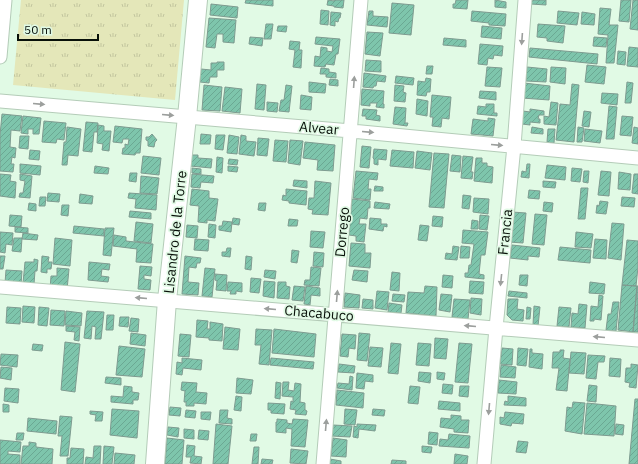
<svg xmlns="http://www.w3.org/2000/svg" width="638" height="464" font-family="'IBM Plex Sans',sans-serif">
  <style>
    .park { fill: url(#park-tufts) }
    .building { fill: url(#building-hatch); stroke: #7e9b90 }
    .lines { fill: none; stroke-linecap: round; stroke-linejoin: round }
    .street-casing { stroke: #b4ccb8; stroke-width: 15 }
    .secondary-casing { stroke: #b4ccb8; stroke-width: 20 }
    .street { stroke: #fff; stroke-width: 13 }
    .secondary { stroke: #fff; stroke-width: 18 }
    .oneway { fill: #9c9f9d }
    .labels { text-anchor: middle; dominant-baseline: central; stroke-width: 3.5; stroke-linejoin: round; paint-order: stroke }
    .street-label { font-size: 14px; fill: #081009; stroke: #e1fae5 }
  </style>
  <defs>
    <pattern id="park-tufts" width="24" height="20" patternUnits="userSpaceOnUse"><rect width="24" height="20" fill="#e4e7b9"/><path d="M3 7l-1-3M5 7V3M7 7l1-3M15 17l-1-3M17 17v-4M19 17l1-3" fill="none" stroke="#c2c59e"/></pattern>
    <pattern id="building-hatch" width="6" height="6" patternUnits="userSpaceOnUse"><rect width="6" height="6" fill="#7ec5ac"/><path d="M-1 1l2-2M0 6l6-6M5 7l2-2" fill="none" stroke="#6ba893"/></pattern>
  </defs>
  <rect width="100%" height="100%" fill="#e1fae5"/>
  <!-- park -->
  <path class="park" d="M21,0H184L175,100L13,85Z"/>
  <!-- building -->
  <path class="building" d="M246,0H273V6L245,3Z
    M328,0L334,1V0H344L343,8L334,7V6L327,5Z
    M456,0H468L467,9L453,8V4H455Z
    M495,0L506,2V8L495,7Z
    M532,0H546V5L531,4Z
    M621,0H631L629,22L619,21Z
    M633,0H638V30L630,29Z
    M392,3L414,5L411,35L389,33Z
    M211,4L238,7L237,18L210,15Z
    M600,8L611,9L609,25H618L614,63H606L608,35L598,34Z
    M321,10L329,11L328,25L320,24Z
    M369,11H373V16L388,17L387,27L367,25Z
    M472,11L506,14L505,26L489,25V23L471,21Z
    M558,11L579,13L577,25L557,23Z
    M331,12L341,13L340,18H339L338,22L335,21V26L330,25Z
    M582,12L595,14L594,25L581,24Z
    M209,18L236,20L234,43L223,42V34H217L215,48L206,47Z
    M266,24H273L271,39H264Z
    M538,24L565,26L563,43L547,41V38L537,37Z
    M278,26H287L286,32L277,31Z
    M482,26L502,28L501,39L481,37Z
    M367,32L383,33L380,56L365,54Z
    M250,37L263,38L262,46L249,44Z
    M316,37L340,39L338,54H336L334,65L326,64L325,67L314,66L315,56L320,57L321,47L327,48V51L332,52L333,46L315,44Z
    M594,37L607,38L606,47L593,46Z
    M444,38L466,40V47L443,45Z
    M290,41L300,42L299,50H302L301,68L293,67L295,50L289,49Z
    M480,44L503,46L502,56L494,55L493,59L488,58L487,65L478,64Z
    M629,47L638,48V67L627,66Z
    M530,48L598,54L597,64L529,57Z
    M618,51L626,52L625,65L617,64Z
    M366,60L381,61V72L365,71Z
    M217,62H224V70H217V77H210L209,83L200,82L201,69L211,70V63H217Z
    M587,65L606,67L604,84L585,82Z
    M427,66H433L432,74H426Z
    M487,67L502,68L500,87L485,86Z
    M527,67L547,69L546,82L526,81Z
    M551,67L566,68L565,84L550,82Z
    M321,68L329,69V72L336,73V78L326,77V74H320Z
    M364,73L386,76L385,82L377,81L376,86H374L373,88L363,87Z
    M396,76L414,78L413,85L395,83Z
    M426,78L431,79L430,92H427L426,96L417,95L418,81L425,82Z
    M330,79L338,80V86L329,85Z
    M309,82L326,84L325,93L309,92Z
    M627,82L633,83L631,103H625Z
    M524,83L550,86L549,100L522,98Z
    M257,84L266,85L264,110L255,109Z
    M572,84L579,85L574,142L556,140L560,104L570,105Z
    M204,85L222,87L220,111L202,110Z
    M286,85L292,86L289,112L279,111L281,100H284Z
    M395,85L404,86L403,92L406,93L405,102L394,101Z
    M225,87L242,89L240,113L222,111Z
    M362,89L384,91L383,104H384V108L376,107L377,103H370V106L361,105Z
    M480,91L496,92V100L479,98Z
    M602,93L618,94L617,105L601,103Z
    M301,95L312,97L311,110L300,109Z
    M432,95L451,97L449,119L442,118L441,127L432,126L433,117H430Z
    M417,99L428,101L427,116L416,114Z
    M267,102L278,103L277,112L267,111Z
    M551,102L558,103L556,125L544,124V116L549,117Z
    M486,104H494V113H497V116L477,114L478,106L486,107Z
    M609,106L617,107L614,139H606Z
    M395,107L406,108L405,123H408L407,126L393,124Z
    M363,109L377,110L376,115L380,116V121L366,119V116H362Z
    M530,109L544,111V115H539L538,119H540V123L530,122V125L522,124L523,111L530,112Z
    M584,111L591,112L589,127L582,126Z
    M2,114L22,116L20,131L11,130L10,147L16,148L15,158L12,157L11,164H14L13,172L0,171V135Z
    M23,116L41,118L39,134H33V129H28V134L21,133Z
    M622,116L633,117L631,136L620,135Z
    M488,118L495,119L493,136L471,134L473,119L488,121Z
    M44,121L66,123L64,140L57,139L56,143L42,142Z
    M86,122L98,123L97,132H94L92,152L83,151Z
    M98,125L104,126V131H111L109,151L102,150L103,144L97,143Z
    M115,126L142,129L140,153H136L135,155L122,154L123,148H125V144L128,145L129,139H123L122,143L113,142Z
    M67,127L81,129L78,156L68,155L67,165H62L64,142H66Z
    M532,127L543,129V134L531,133Z
    M578,127L584,128L582,142H577Z
    M634,127L638,128V144L632,143Z
    M548,129H555L554,143L547,142Z
    M585,129L602,131L600,143L584,141Z
    M152,134L157,140L155,142L154,147L148,146V141L146,140V137H149Z
    M201,134L211,135L210,144H200Z
    M216,135H225L223,150L215,149Z
    M229,135L239,137L237,154L227,153Z
    M241,135L246,136V141L256,142L254,156L239,154Z
    M20,136H29L28,149L19,148Z
    M258,138L269,139L267,156L257,155Z
    M275,140L288,141L286,162L273,161Z
    M290,140L303,141L300,165L288,163Z
    M305,142L335,145L333,171L317,170L318,160L303,158Z
    M362,146L371,147L369,168L360,167Z
    M374,149L387,150L386,160L378,159V165L374,164V159L373,158Z
    M30,150L40,151L39,160L29,159Z
    M392,150L414,152L413,168L390,166Z
    M417,151L432,153L430,170L415,168Z
    M434,153L449,154L444,208L429,207Z
    M191,155H198V158L212,159L211,168L190,166Z
    M452,155L461,156L460,172L450,171Z
    M143,156L161,158L159,175L141,173Z
    M463,156L473,157L471,172H473L472,179L461,178Z
    M217,157L223,158L222,173L216,172Z
    M476,158H482V163H487V166L493,167L492,183L474,181Z
    M229,159L238,160L237,165L228,164Z
    M20,164L41,166L40,175L20,173Z
    M527,164H530L529,178L521,177L522,171L526,172Z
    M547,165L566,167L565,180L545,178Z
    M95,166L109,168L108,174L94,173Z
    M228,166L238,167L237,172L228,171Z
    M192,168L201,169V174L192,173Z
    M572,168L582,169L580,182L571,181Z
    M356,171L378,173L377,180L369,179L368,189H371L370,200L353,198Z
    M584,171H589L588,183L583,182Z
    M601,171L611,172L609,196L598,195Z
    M619,172L631,174L630,190L618,189Z
    M130,173H137L136,182L129,181Z
    M0,174L11,175L10,181L16,182L15,198L0,196Z
    M20,174L32,176L30,198L19,197L20,193H23L25,181L20,180Z
    M192,174L214,176L213,183L201,182L200,188L191,187Z
    M634,174H638V194L632,193Z
    M141,176L159,178L157,194L140,193Z
    M294,180L307,181V188L293,186Z
    M315,181L331,183L328,215L312,214L313,210L308,209L309,198H314Z
    M543,181L556,182L555,188L543,187Z
    M375,186L383,187V191H374Z
    M581,188H588L585,219H578Z
    M192,189L209,191V198L218,199L215,221L207,220V223L198,222L199,206L190,205Z
    M286,189L307,191L306,205L289,203V201L282,200L283,195L286,196Z
    M529,190L540,191L539,199L528,198Z
    M48,193L60,194L59,202L47,201Z
    M129,193L157,195L156,210L135,208L136,199L128,198Z
    M80,194L93,196L92,204L79,203Z
    M463,195L471,196L469,209L462,208Z
    M40,197H46L45,206H39Z
    M622,197L635,198L634,207L621,206Z
    M474,198L489,199L488,214L473,212Z
    M352,199L370,201V208H368L367,219L360,218L359,224H366L364,242L356,241V236L349,235Z
    M600,201L608,202L606,214L596,213L597,205L599,206Z
    M375,202L390,204L389,209L374,208Z
    M544,202L553,203L552,212L543,211Z
    M29,203L36,204V211L28,210Z
    M259,203H266L265,211L258,210Z
    M62,205H69L68,216L61,215Z
    M130,211L151,213V219L129,217Z
    M512,212L526,213L523,243L509,242Z
    M535,214L547,215L544,245L532,244Z
    M10,215L22,216L21,227L9,226Z
    M480,215L489,216L487,230L479,229Z
    M433,216L443,217L442,227L432,226Z
    M233,218L240,219L239,225L232,224Z
    M370,218L381,219V224H387V227L384,226L383,231L369,229Z
    M289,219L298,220L297,226H288Z
    M472,220L478,221V229H471Z
    M223,221L232,222L231,232L219,230V226H222Z
    M136,222L153,224L151,243L134,241Z
    M612,223L624,224L621,260L608,258Z
    M209,224L216,225L215,238L208,237Z
    M187,225L198,226L197,238L186,237Z
    M420,225L429,226L427,241L418,240Z
    M74,226L104,229V236L73,233Z
    M15,227L28,228V233L15,232Z
    M105,228H114L111,256L103,255Z
    M463,230L488,232L485,255H481L479,274L484,275V279L465,277V273H468L469,265H471L474,244L462,243Z
    M311,231L325,232L323,248L310,247Z
    M0,232L13,233L12,245L6,244L5,253L0,252Z
    M576,232L593,234L591,248L575,247Z
    M23,233L38,235L37,240L22,239Z
    M114,235L126,237V241L153,244L151,263L136,262L137,249L113,246Z
    M14,238H22L21,252L12,251Z
    M55,238L72,240L70,266L53,264Z
    M195,239L209,240L208,251L194,250Z
    M595,239L607,240L606,259L593,258Z
    M627,240L638,241V267L636,286L622,285Z
    M351,243L365,244V253H371L370,268L349,266Z
    M512,245L540,248L539,257L528,256V260L510,258Z
    M453,246L459,247L457,260L445,259L446,253L452,254Z
    M461,246L470,247L469,258H460Z
    M560,247L591,250L590,263L558,260Z
    M227,248H231L230,257L222,256V252H226Z
    M292,250L299,251L297,263L291,262Z
    M314,252L324,253L323,267L313,266Z
    M0,256H5L3,269H0Z
    M42,256L49,257L48,262H52L51,269H47V273L41,272Z
    M185,256L201,258L200,263H197L196,268L189,267L188,282L199,283L198,295L182,294Z
    M246,256L252,257L251,270L245,269Z
    M34,259L38,260L37,271H35L34,284L23,283L25,262H34Z
    M89,262L110,264L109,270L102,269L101,276L109,277L108,282L88,280Z
    M140,266L152,267L151,276L144,275V279L151,280L150,290L138,289Z
    M311,267L321,268L319,286L304,285L305,280H310Z
    M57,268L69,269L67,290L50,289L51,276H57Z
    M205,268L215,269L212,297L202,296Z
    M6,270L22,271L21,285L5,283Z
    M265,270L276,271L275,279L264,277Z
    M354,270L368,271L367,282L352,280Z
    M392,272L400,273L399,291L390,290Z
    M215,274L227,275L226,291L216,290L217,281L215,280Z
    M443,275L453,276L452,288L442,287Z
    M520,275H528L527,286L519,285Z
    M251,278L261,279L259,293L250,292Z
    M264,281L275,282L274,298L263,296Z
    M470,281L484,282L483,294L469,293Z
    M228,282L242,283V292L236,291V294H230L231,291H227Z
    M278,282H286V286L290,287L289,299L277,298Z
    M590,282L605,284L604,294L589,293Z
    M622,285L637,286L633,332L618,330Z
    M294,286L305,287L303,301L292,300Z
    M306,286L320,288V296L311,295L310,305L304,304Z
    M425,286L437,287L436,316L406,313L408,292L424,293Z
    M637,286H638V332H633Z
    M377,291L389,292L387,310L375,308Z
    M509,291L527,293V298L508,296Z
    M345,293L360,295L359,308L344,307Z
    M393,294L405,295L404,302L392,301Z
    M441,294L452,295L450,312L439,310Z
    M599,295L603,296L601,320L594,319V321H590L591,306L598,307Z
    M471,298L482,299L481,315L470,313Z
    M363,299L373,300V309L362,308Z
    M454,299L470,300L468,319L452,317Z
    M508,299H518L517,309L524,310L523,321L512,320L507,315Z
    M613,302H619L616,331L606,330L608,314H611Z
    M389,303L402,305L401,313L388,312Z
    M579,304L587,305L585,328L571,327L572,313L578,314Z
    M23,306L35,307L34,323L22,322Z
    M534,306L540,307L538,326L533,325Z
    M7,307L21,308L20,324L6,323Z
    M39,307L49,308L47,326L38,325Z
    M527,307L531,308L530,319H526Z
    M559,307L571,308L569,327L557,326Z
    M51,310L65,311L64,326L50,325Z
    M66,311L82,313L81,326L65,325Z
    M87,311L104,312L101,339H95L96,327L92,326L91,339L84,338Z
    M107,315H114L113,330H106Z
    M120,317H129L128,327L119,326Z
    M131,318L139,319L138,332L129,331Z
    M197,320L208,321L207,329H210V322L223,324L222,341L209,340V338L196,337Z
    M66,326L80,327L79,341L74,340L75,332L66,331Z
    M225,327L240,329L238,350L223,349Z
    M256,329L272,330L269,365L259,364L261,345H255Z
    M274,329L316,334L314,357L272,353Z
    M131,333L146,335L145,346L130,344Z
    M359,333L370,334L367,361L357,360Z
    M180,334L191,335L189,357L178,356Z
    M342,334L356,335L355,349L349,348L348,357L340,356Z
    M435,338L448,339L446,359L434,358Z
    M65,342L80,344L75,392L61,390Z
    M391,343L401,344L398,374L388,373Z
    M418,343L431,344L429,366L416,365Z
    M459,343L472,344L468,383L455,382Z
    M33,344L43,345L42,351L32,350Z
    M119,346L145,349L142,377L116,375Z
    M370,347L383,348L381,367L368,366Z
    M502,348L513,349L512,365L500,364Z
    M518,348L528,349L526,366L517,365Z
    M530,349H532V353L543,354L542,369L529,367Z
    M560,350H564L563,358L570,359L567,391L556,390L559,368H552L553,352H560Z
    M571,352L586,353L584,374L569,373Z
    M1,354L18,355L17,367L0,365Z
    M588,355L605,356L604,362H598L596,379L586,378Z
    M182,358L202,360L201,370L183,368L182,375L176,374L177,362L182,363Z
    M271,358L314,362L313,369L270,365Z
    M610,358L621,359L620,377L609,376Z
    M339,364L355,366L354,373L338,372Z
    M631,364L638,365L636,388L629,387L630,383L625,382L626,368H631Z
    M501,365L516,367L515,378L500,377Z
    M1,367L12,368L11,380L0,378Z
    M419,372L431,373L430,383L418,381Z
    M437,372L445,373L444,380L437,379Z
    M357,373L373,375V382L365,381L364,389L356,388Z
    M350,376L353,377L352,390L337,388L338,383L349,384Z
    M106,377L121,378V385L105,383Z
    M237,378L253,380L251,394L236,393Z
    M499,380L517,382L516,394L498,393Z
    M182,382L197,383L196,392L207,393L206,404L194,403V406H186V402H184L185,391L181,390Z
    M276,382L281,383L280,399L275,398Z
    M283,382H289L288,390L294,391L295,383L301,384L300,402L305,403V410L307,411L306,415L295,414L296,410L290,409L291,401L293,402V397L282,396Z
    M443,384L453,385L452,394L442,393Z
    M589,385L597,386L596,402L587,401Z
    M124,386L132,387V392L139,393L138,400H133V404L111,402V396L123,397Z
    M410,386L420,387L418,404L408,403Z
    M460,386H469L468,397L459,396Z
    M5,388L19,389L18,403L4,401Z
    M337,390L364,393L363,408L336,405Z
    M236,396L242,397L241,411L234,410Z
    M508,396L526,398V406L504,405L505,401L508,402Z
    M635,399H638V464H629Z
    M439,401L460,403V411L438,409Z
    M573,402L585,403L582,434L565,431L567,407L572,408Z
    M268,403L285,404L284,414L271,413V410H268Z
    M587,403L616,406L614,436L584,434Z
    M3,404L9,405V412H3Z
    M170,407L181,408L180,416L169,415Z
    M112,409L139,411L137,438L110,435Z
    M345,409L357,410L355,425L344,424Z
    M373,409L385,410L384,416L372,415Z
    M186,410L196,411L195,418L185,417Z
    M220,410H228L227,418L232,419V424L219,423Z
    M90,411L103,412L102,421H95L96,415L90,414Z
    M201,412H211L210,420L201,419Z
    M505,412L524,414L523,424L512,423L511,426L500,424V417L504,418Z
    M451,415L461,416V420H469L468,433L454,432V429L440,427L441,418L451,419Z
    M60,416L72,417L68,456H60L62,436H58Z
    M28,418L57,421L56,434L27,431Z
    M277,419L287,420V423L292,424L293,419L308,420L305,447L291,446L292,429L286,428V433L276,432V422H277Z
    M216,424L232,426L228,464H213Z
    M357,424L376,425L375,431L359,429L358,438L353,437L354,426L357,427Z
    M616,424L624,425L623,435L615,434Z
    M333,425L352,426L350,437L332,436Z
    M168,427L179,428L178,437L167,435Z
    M184,429L194,430V439L184,438Z
    M199,430L209,431L208,440L198,439Z
    M429,432L438,433L437,445L428,444Z
    M17,433H24L23,440H16Z
    M251,434H257L256,441H250Z
    M449,434L470,436L469,448L439,446L440,439L448,440Z
    M167,438L184,440L182,464H165Z
    M333,438L347,440L346,457L331,456Z
    M0,440L21,442L20,452L8,451V454L20,455V464H0Z
    M518,441L528,442L526,453L516,452Z
    M29,442L36,443V447L53,449L52,464H21L23,446H29Z
    M187,445L195,446L194,456L202,457L201,464L190,463L191,457H186Z
    M94,446H101L100,464H85L86,457L93,458Z
    M104,446L114,447L112,464H103Z
    M422,446L432,447L431,453L422,452Z
    M254,447H259L258,464H252Z
    M71,448L84,449L83,464H67V458H70Z
    M291,449L308,451L306,464L290,463Z
    M115,453L135,455L134,464H114Z
    M455,454L468,456L467,464H454Z
    M262,459L273,460L272,464H261Z
    M330,459L341,461V464H329Z
    M392,460L406,461V464H391Z"/>
  <g class="lines">
    <!-- street casing -->
    <g class="street-casing">
      <path id="street" d="M0,57L5,0
        M0,101L351,131L638,158
        M0,287L638,340
        M323,464L361,0
        M484,464L496,328L514,146L525,0"/>
    </g>
    <!-- secondary casing -->
    <g class="secondary-casing">
      <path id="secondary" d="M155,464L167,300L187,117L198,0"/>
    </g>
    <!-- street -->
    <use href="#street" class="street"/>
    <!-- secondary -->
    <use href="#secondary" class="secondary"/>
  </g>
  <!-- one-way arrows -->
  <defs><path id="oneway-solid" d="M-6-.8H1V-3.2L6.5 0L1 3.2V.8H-6Z"/></defs>
  <g class="oneway">
    <use href="#oneway-solid" transform="translate(522 39) rotate(94)"/>
    <use href="#oneway-solid" transform="translate(354 82) rotate(-86)"/>
    <use href="#oneway-solid" transform="translate(39 104) rotate(5)"/>
    <use href="#oneway-solid" transform="translate(168 115) rotate(5)"/>
    <use href="#oneway-solid" transform="translate(368 132) rotate(5)"/>
    <use href="#oneway-solid" transform="translate(497 145) rotate(5)"/>
    <use href="#oneway-solid" transform="translate(501 280) rotate(96)"/>
    <use href="#oneway-solid" transform="translate(337 296) rotate(-85)"/>
    <use href="#oneway-solid" transform="translate(141 298) rotate(-175)"/>
    <use href="#oneway-solid" transform="translate(270 309) rotate(-175)"/>
    <use href="#oneway-solid" transform="translate(470 326) rotate(-175)"/>
    <use href="#oneway-solid" transform="translate(599 337) rotate(-175)"/>
    <use href="#oneway-solid" transform="translate(489 409) rotate(95)"/>
    <use href="#oneway-solid" transform="translate(326 425) rotate(-85)"/>
  </g>
  <g class="labels">
    <!-- street labels -->
    <g class="street-label">
      <text transform="translate(319 128) rotate(5)">Alvear</text>
      <text transform="translate(175 232) rotate(-84)">Lisandro de la Torre</text>
      <text transform="translate(342 232) rotate(-85)">Dorrego</text>
      <text transform="translate(505 232) rotate(-84)">Francia</text>
      <text transform="translate(319 313) rotate(5)">Chacabuco</text>
    </g>
  </g>
  <!-- scale -->
  <path d="M18 34v6h80v-6" fill="none" stroke="#081009" stroke-width="2"/>
  <text x="24" y="34" font-size="12" fill="#081009" stroke="#e1fae5" stroke-width="3" paint-order="stroke">50 m</text>
</svg>
